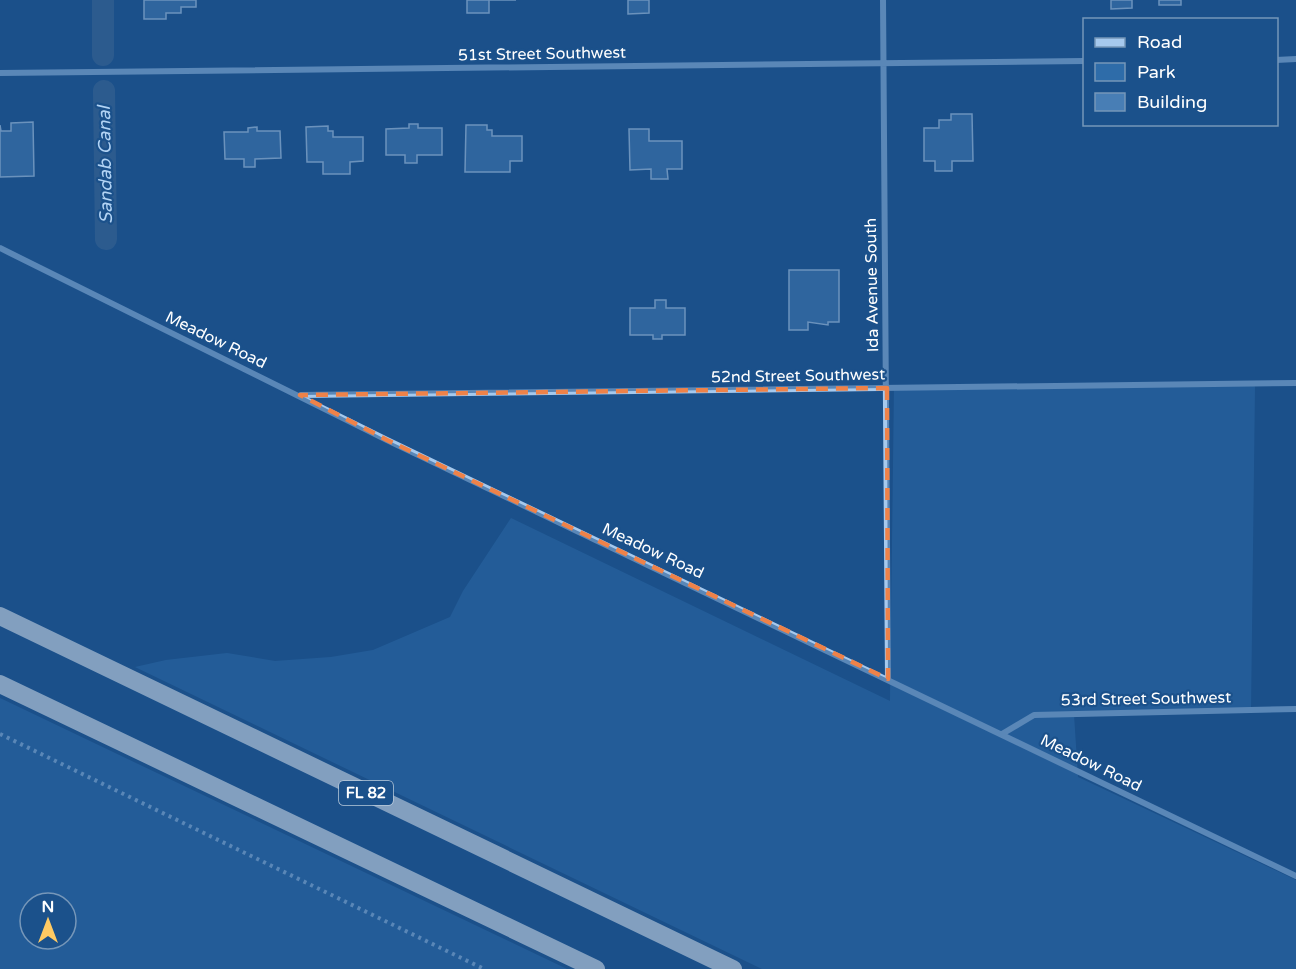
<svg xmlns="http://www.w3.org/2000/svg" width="1296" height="969" font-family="'Varela Round',sans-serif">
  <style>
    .green { fill: #2e6ca9; fill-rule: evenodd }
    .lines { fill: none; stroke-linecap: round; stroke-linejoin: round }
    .canal { stroke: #426993; stroke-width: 22 }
    .building { fill: #487eb5; stroke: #cce3f9; stroke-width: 1.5 }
    .path { stroke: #a6c9ed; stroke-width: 4; stroke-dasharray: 3 4.5; stroke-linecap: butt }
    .street { stroke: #a6c9ed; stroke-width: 6 }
    .highway { stroke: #fff; stroke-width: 18 }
    .marked { fill: none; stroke: #ee8249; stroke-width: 4.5; stroke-dasharray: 12 8; stroke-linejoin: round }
    .labels { text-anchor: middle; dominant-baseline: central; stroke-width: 4.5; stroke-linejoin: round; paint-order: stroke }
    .shield { fill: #1b518b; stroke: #bbcbdc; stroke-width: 1.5 }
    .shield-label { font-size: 15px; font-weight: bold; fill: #fff }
    .street-label { font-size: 16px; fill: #fff; stroke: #1b518b }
    .water-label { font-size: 18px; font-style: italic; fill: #b2d3f4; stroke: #1b518b }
  </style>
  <rect width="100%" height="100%" fill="#1b518b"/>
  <!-- green -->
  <path class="green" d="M1255,384L1251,708L1074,715L1078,777L1296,880V969H762L135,667L166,660L227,653L275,661L331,657L373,650L450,617L463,591L511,518L890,701L894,388Z
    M0,698L567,969H0ZM30,903H66V939H30Z"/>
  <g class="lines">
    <!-- canal -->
    <path class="canal" d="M103,0V55
      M104,91L106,239"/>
  </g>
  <!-- building -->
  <path class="building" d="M144,0H196V7H181V13H166V19H144Z
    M467,0H516H489V13H467Z
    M628,0H649V13L628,14Z
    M1111,0H1132V8L1111,9Z
    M1159,0H1181V5H1159Z
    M951,114H972L973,161H952V171H935V161H924V128H939V120H951Z
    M33,122L34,176L0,177V125L1,131H11V123Z
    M409,124H418V128H442V155H417V163H405V155H386V129L409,128Z
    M466,125H487V130H492V136H522V161H510V172H465Z
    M328,126V131H333V137H363V161L350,162V174H323V162H307L306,127Z
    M257,127V131H280L281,158L255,159V167H244V159H225L224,132H248V128Z
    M629,129H649V141H682V169H667L668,179H651V169L630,170Z
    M789,270H839V322H828V325L808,322V330H789Z
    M655,300H666V308H685V335H662V339H653V335H630V308H655Z"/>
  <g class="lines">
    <!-- path -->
    <path class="path" d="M0,734L484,969"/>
    <!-- street -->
    <path class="street" d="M883,0L888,679
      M1276,60L1296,59
      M0,73L1084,61
      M0,248L387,440L1296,876
      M301,395L1296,383
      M1002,734L1034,715L1296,709"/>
    <!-- highway -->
    <path class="highway" d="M0,616L733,969
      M0,684L596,969"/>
  </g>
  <!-- marked area -->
  <path d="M0 0H1296V969H0ZM887,388L888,679L387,440L300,395Z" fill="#1b518b" fill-opacity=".55" fill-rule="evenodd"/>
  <path class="marked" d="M887,388L888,679L387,440L300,395Z"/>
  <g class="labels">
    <!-- shield labels -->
    <rect class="shield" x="339" y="781" width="54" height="24" rx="4.5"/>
    <g class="shield-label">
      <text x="366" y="793">FL 82</text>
    </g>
    <!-- street labels -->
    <g class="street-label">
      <text transform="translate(542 54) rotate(-1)">51st Street Southwest</text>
      <text transform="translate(872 285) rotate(-91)">Ida Avenue South</text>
      <text transform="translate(216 340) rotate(26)">Meadow Road</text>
      <text transform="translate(798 376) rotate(-1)">52nd Street Southwest</text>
      <text transform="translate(653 551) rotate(25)">Meadow Road</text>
      <text transform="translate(1146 699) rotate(-1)">53rd Street Southwest</text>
      <text transform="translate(1091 763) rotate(26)">Meadow Road</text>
    </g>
    <!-- water labels -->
    <g class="water-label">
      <text transform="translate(105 165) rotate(-91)">Sandab Canal</text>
    </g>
  </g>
  <!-- legend -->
  <rect x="1083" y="18" width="195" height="108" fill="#1b518b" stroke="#7697b9" stroke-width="1.5"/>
  <rect x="1095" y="38" width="30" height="9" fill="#a6c9ed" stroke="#7697b9" stroke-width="1.5"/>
  <text x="1137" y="48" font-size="18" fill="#ffffff">Road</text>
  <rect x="1095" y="63" width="30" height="18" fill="#2e6ca9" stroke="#7697b9" stroke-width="1.5"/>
  <text x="1137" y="78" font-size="18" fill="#ffffff">Park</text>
  <rect x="1095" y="93" width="30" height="18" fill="#487eb5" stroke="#7697b9" stroke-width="1.5"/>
  <text x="1137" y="108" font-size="18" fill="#ffffff">Building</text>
  <!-- north arrow -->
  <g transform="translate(48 921)"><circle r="28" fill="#1b518b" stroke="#7697b9" stroke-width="1.5"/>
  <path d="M0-4.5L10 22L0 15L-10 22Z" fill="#ffca63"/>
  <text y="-9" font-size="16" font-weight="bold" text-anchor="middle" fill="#ffffff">N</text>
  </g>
</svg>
